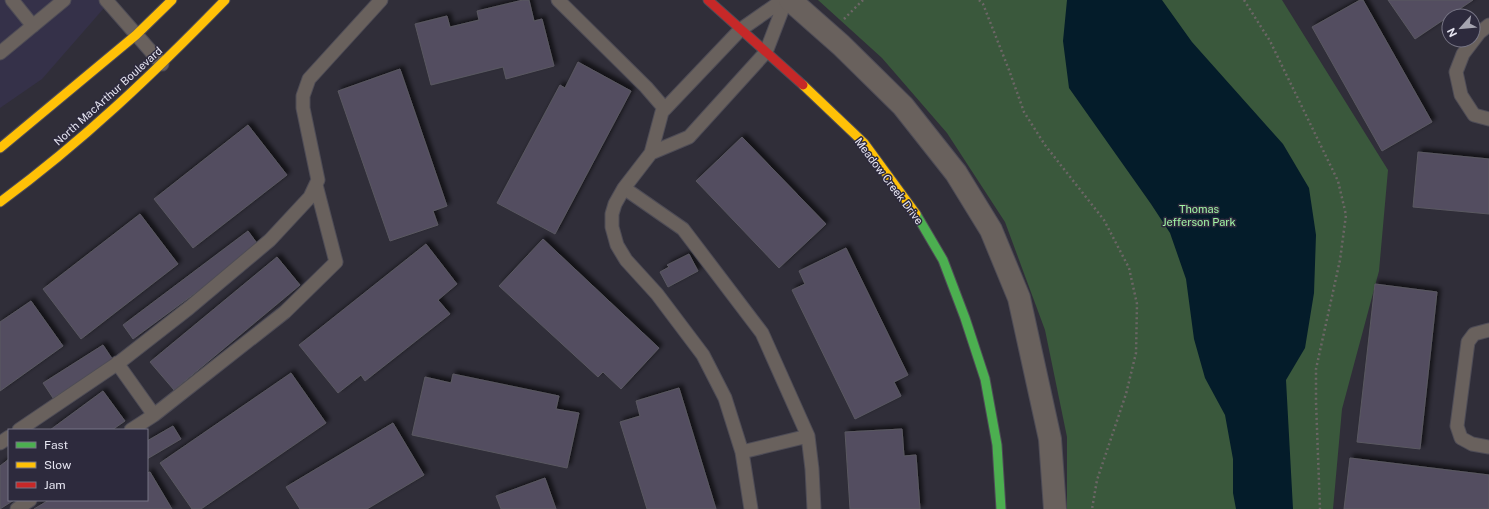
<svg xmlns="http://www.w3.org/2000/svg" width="1489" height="509" font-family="'Public Sans',sans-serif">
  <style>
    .built { fill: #353149 }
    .green { fill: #3a583c }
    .water { fill: #041c2a }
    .building { fill: #524e61; stroke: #5a5861; filter: url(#shadow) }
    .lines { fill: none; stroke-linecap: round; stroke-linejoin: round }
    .lane-casing { stroke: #4e4c56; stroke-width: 15 }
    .street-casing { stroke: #4e4c56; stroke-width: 24 }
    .fast-casing { stroke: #4e4c56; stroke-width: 11 }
    .slow-casing { stroke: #4e4c56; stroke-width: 11 }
    .jam-casing { stroke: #4e4c56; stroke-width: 11 }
    .path { stroke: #6c6666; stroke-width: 2.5; stroke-dasharray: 2 3; stroke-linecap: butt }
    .lane { stroke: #69615d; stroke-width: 13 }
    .street { stroke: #69615d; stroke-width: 22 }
    .fast { stroke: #4caf50; stroke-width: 9 }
    .slow { stroke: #ffc107; stroke-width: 9 }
    .jam { stroke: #c62828; stroke-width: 9 }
    .labels { text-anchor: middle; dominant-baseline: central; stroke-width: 3; stroke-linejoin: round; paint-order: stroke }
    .street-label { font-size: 11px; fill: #e6e5f1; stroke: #2d2a3d }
    .park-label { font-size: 11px; fill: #a2f6a5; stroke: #2d2a3d }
  </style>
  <defs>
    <filter id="shadow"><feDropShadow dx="3.5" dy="-3.5" stdDeviation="2" flood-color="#0009"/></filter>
  </defs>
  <rect width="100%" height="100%" fill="#302e39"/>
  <!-- built -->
  <path class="built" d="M0,0H111L42,79L0,108Z"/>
  <!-- green -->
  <path class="green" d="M818,0H1282L1388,170L1379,271L1342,409L1333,509H1067V437L1045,330L1005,222L947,133L882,58Z"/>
  <!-- water -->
  <path class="water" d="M1067,0H1162L1192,42L1283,144L1309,188L1316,235L1314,293L1305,348L1286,380L1293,509H1236L1233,493V459L1225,415L1205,378L1194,339L1186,279L1170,233L1151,204L1069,88L1063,41Z"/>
  <!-- building -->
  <path class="building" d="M523,0H529L534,21L542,19L554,66L506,79L503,67L431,85L415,24L447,16L450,27L479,20L477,11Z
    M1360,0H1363L1432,122L1382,151L1312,27Z
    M1388,0H1473L1415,39Z
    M578,62L631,91L555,234L497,203L560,85L565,88Z
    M400,69L447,206L433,211L438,225L390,241L338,91Z
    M248,125L287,175L193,248L154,199Z
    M742,137L826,224L779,268L696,181Z
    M1418,152L1489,159V214L1413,207Z
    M140,214L178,264L81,339L43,289Z
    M248,231L259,246L133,339L123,325Z
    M543,239L659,348L621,389L603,372L598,377L499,286Z
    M426,244L457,284L438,300L450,314L365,381L361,375L338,393L299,345Z
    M846,248L908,375L894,382L901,396L855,419L792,290L805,284L799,271Z
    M689,254L698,271L668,287L660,272L669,267L667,265Z
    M277,257L300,285L174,390L150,362Z
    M1375,284L1437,292L1420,449L1357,442Z
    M31,301L63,346L0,391V322Z
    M103,345L113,360L53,398L43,383Z
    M291,373L326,423L201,509H192L160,463Z
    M453,374L559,396L556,409L579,413L567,468L412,435L425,377L451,383Z
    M679,388L716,509H647L620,422L640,416L636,401Z
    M103,391L125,421L112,430H50Z
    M393,423L424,475L367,509H300L286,487Z
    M173,426L181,439L147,459V441Z
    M902,429L904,456L916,455L920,509H850L845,432Z
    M1350,458L1489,475V509H1344Z
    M9,459V500H14L0,509V466Z
    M150,472L172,509H34L49,500H99L100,502L103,500H147V473Z
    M545,478L556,509H501L496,496Z"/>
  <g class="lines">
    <!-- lane casing -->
    <g class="lane-casing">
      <path id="lane" d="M12,0L33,26
        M106,0L162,64
        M558,0L646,87L665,109
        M1489,25L1479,33L1463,54L1456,72L1461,95L1474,115L1489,119
        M0,53L64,0
        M651,153L689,137L766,52L786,0
        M624,188L683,229L762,333L808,436L812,469L814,509
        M1489,330L1474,334L1468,342L1457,426L1461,438L1472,444L1489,447
        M117,363L154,415
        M19,430L121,361L189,308L270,240L310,197L318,180L303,108V96L309,79L381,0
        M131,430L154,415L285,312L336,262L316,185
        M0,443L9,437
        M742,452L808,436
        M17,509L30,500
        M751,509L742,452L725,398L703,355L657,294L626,260L617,245L612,227V214L615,204L624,188L651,153L662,112L740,30L783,0"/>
    </g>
    <!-- street casing -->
    <g class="street-casing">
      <path id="street" d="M790,0L841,45L903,106L956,173L991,230L1019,298L1050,439L1055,509"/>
    </g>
    <!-- fast casing -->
    <g class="fast-casing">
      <path id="fast" d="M916,214L943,260L965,318L985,379L997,445L1001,509"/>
    </g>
    <!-- slow casing -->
    <g class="slow-casing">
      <path id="slow" d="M803,85L864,143L916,214
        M0,148L136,35L172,0
        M0,202C82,142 154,73 225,0"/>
    </g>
    <!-- jam casing -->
    <g class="jam-casing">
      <path id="jam" d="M708,0L803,85"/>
    </g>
    <!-- path -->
    <path class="path" d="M979,0L983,4L1009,70L1024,112L1045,145L1104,220L1129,268L1137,304L1136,353L1126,394L1097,480L1092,509
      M1244,0L1270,41L1338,181L1346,215L1340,260L1316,369V402L1320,509
      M844,19L863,0"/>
    <!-- lane -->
    <use href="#lane" class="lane"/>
    <!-- street -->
    <use href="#street" class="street"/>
    <!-- fast -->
    <use href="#fast" class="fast"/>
    <!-- slow -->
    <use href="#slow" class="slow"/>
    <!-- jam -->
    <use href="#jam" class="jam"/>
  </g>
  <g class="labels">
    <!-- street labels -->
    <g class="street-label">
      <text transform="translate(108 96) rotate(-42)">North MacArthur Boulevard</text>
      <text transform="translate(889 181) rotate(53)">Meadow Creek Drive</text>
    </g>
    <!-- park labels -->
    <g class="park-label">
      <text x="1199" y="209">Thomas<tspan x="1199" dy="13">Jefferson Park</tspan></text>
    </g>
  </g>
  <!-- legend -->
  <rect x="8" y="429" width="140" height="72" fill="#2d2a3d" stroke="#777585"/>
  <rect x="16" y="442" width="20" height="6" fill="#4caf50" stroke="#777585"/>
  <text x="44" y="449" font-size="12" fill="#e6e5f1">Fast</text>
  <rect x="16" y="462" width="20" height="6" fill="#ffc107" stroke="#777585"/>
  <text x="44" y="469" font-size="12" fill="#e6e5f1">Slow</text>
  <rect x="16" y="482" width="20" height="6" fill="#c62828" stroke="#777585"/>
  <text x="44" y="489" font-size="12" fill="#e6e5f1">Jam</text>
  <!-- north arrow -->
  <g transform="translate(1461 28) rotate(243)"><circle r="19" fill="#2d2a3d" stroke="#777585"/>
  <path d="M0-3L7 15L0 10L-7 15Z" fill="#a6a5b1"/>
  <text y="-6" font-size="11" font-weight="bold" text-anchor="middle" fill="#e6e5f1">N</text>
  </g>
</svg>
